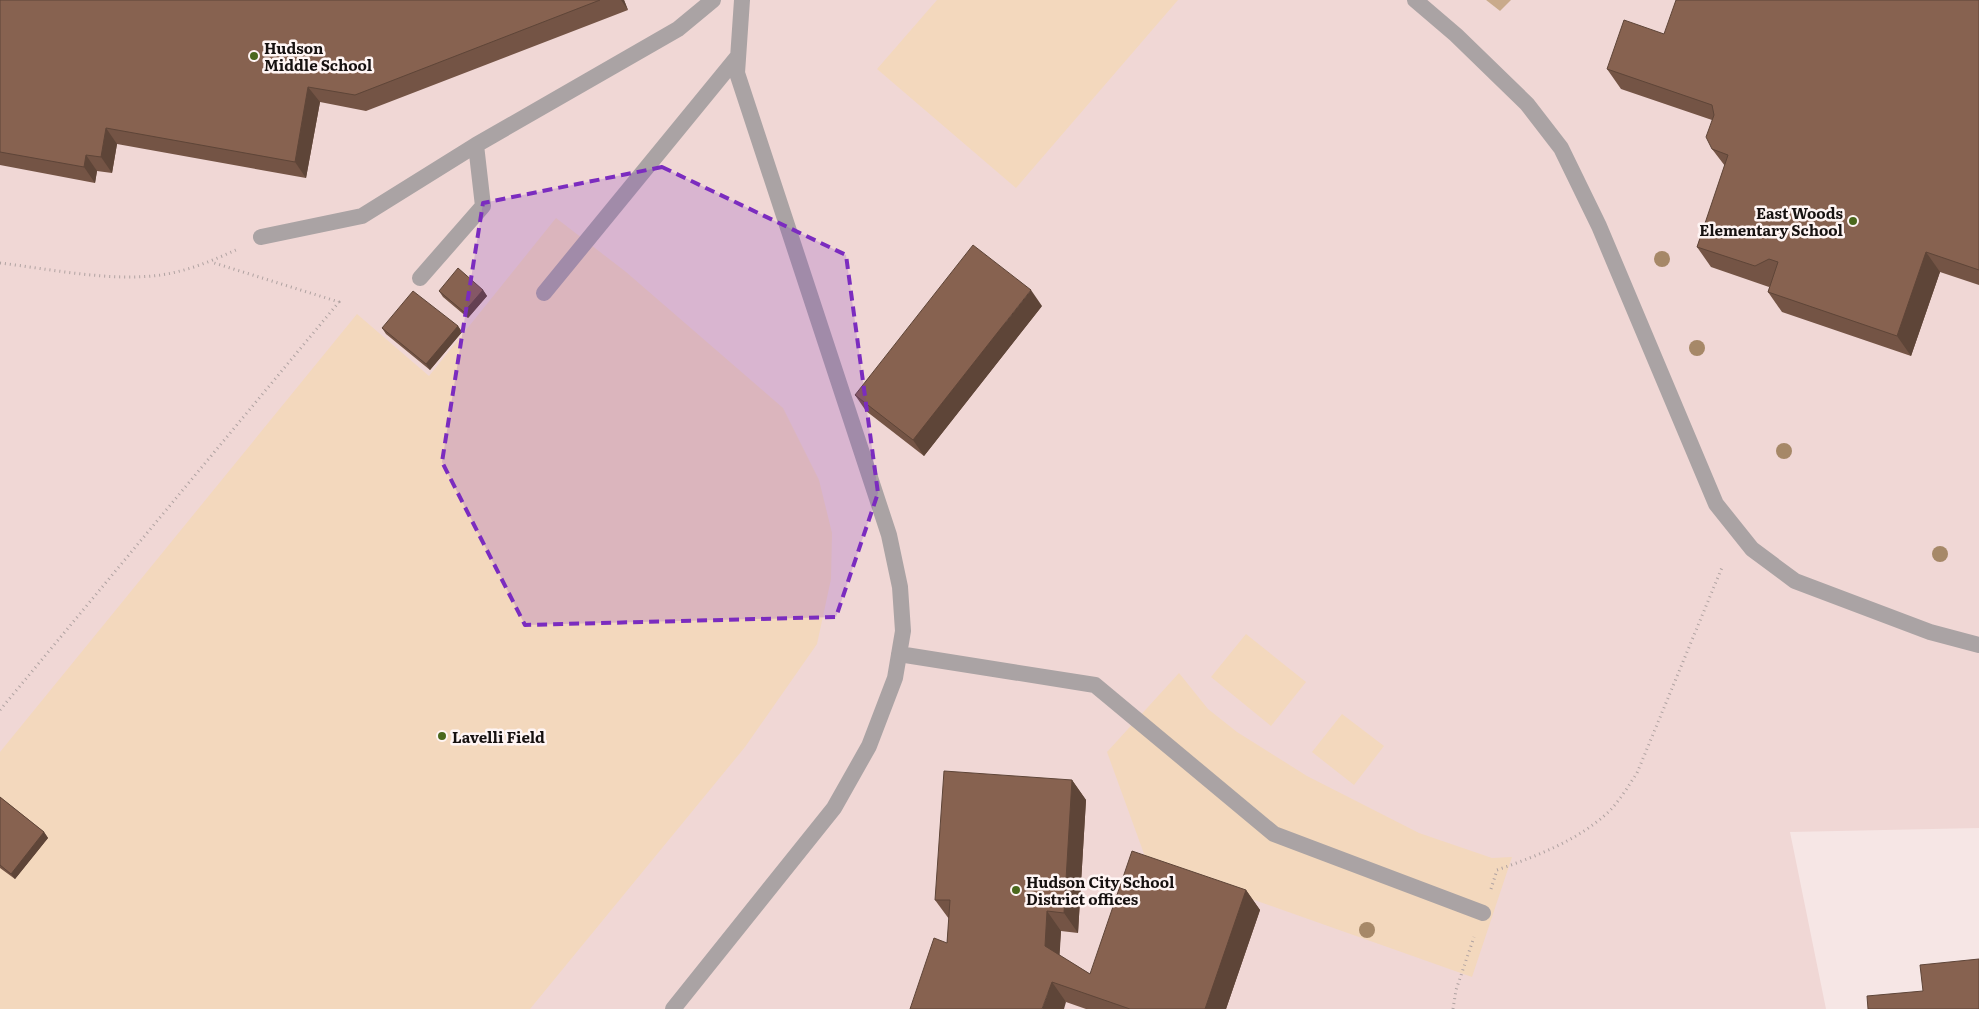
<svg xmlns="http://www.w3.org/2000/svg" width="1979" height="1009" font-family="Literata,serif">
  <style>
    .built { fill: #f0d7d5 }
    .green { fill: #f3d8bd }
    .forest { fill: #c9aa8b }
    .lines { fill: none; stroke-linecap: round; stroke-linejoin: round }
    .path { stroke: #afa2a1; stroke-width: 3; stroke-dasharray: 1 4; stroke-linecap: butt }
    .service { stroke: #aaa3a4; stroke-width: 16 }
    .tree { fill: #a68868 }
    .wall { fill: #745445 }
    .shaded-wall { fill: #5e4538 }
    .building { fill: #876250; stroke: #5e4538 }
    .marked { fill: #7b2cbf; fill-opacity: 0.2; stroke: #7b2cbf; stroke-width: 4; stroke-dasharray: 10 6; stroke-linejoin: round }
    .poi-dot { fill: #4a681d; stroke: #fff5f4; stroke-width: 2 }
    .labels { text-anchor: middle; dominant-baseline: central; stroke-width: 5; stroke-linejoin: round; paint-order: stroke }
    .poi-label { font-size: 15px; font-weight: bold; fill: #161110; stroke: #fff5f4; text-anchor: start }
  </style>
  <rect width="100%" height="100%" fill="#f6e6e5"/>
  <!-- built -->
  <path class="built" d="M0,0H1486L1500,11L1503,0H1979V828L1790,832L1826,1009H0Z"/>
  <!-- green -->
  <path class="green" d="M937,0H1178L1016,188L877,69Z
    M556,218L626,272L783,408L819,480L832,533L831,579L817,644L745,747L530,1009H0V752L357,314L429,376Z
    M1246,634L1306,682L1271,726L1211,677Z
    M1179,673L1208,709L1237,732L1307,776L1419,833L1492,858L1512,857L1472,977L1147,862L1107,752Z
    M1342,714L1384,746L1354,785L1312,752Z"/>
  <!-- forest -->
  <path class="forest" d="M1486,0H1511L1500,11Z"/>
  <g class="lines">
    <!-- path -->
    <path class="path" d="M0,263C50,269 111,282 161,275C188,271 214,260 238,249
      M0,710L339,302L211,262
      M1491,889L1497,870C1534,857 1574,842 1604,816C1618,804 1627,788 1637,773L1723,565
      M1453,1009L1456,990L1474,937"/>
    <!-- service -->
    <path class="service" d="M1415,0L1456,35L1527,104L1561,148L1599,226L1716,504L1752,549L1795,581L1930,632L1979,645
      M261,237L362,216L476,145
      M420,278L483,206L476,145L678,29L713,0
      M544,293L738,56
      M899,654L1095,685L1274,834L1483,913
      M673,1009L834,808L869,746L895,678L903,631L900,587L889,535L737,73L742,0"/>
  </g>
  <!-- trees -->
  <g class="tree">
    <circle cx="1662" cy="259" r="8"/>
    <circle cx="1697" cy="348" r="8"/>
    <circle cx="1784" cy="451" r="8"/>
    <circle cx="1940" cy="554" r="8"/>
    <circle cx="1367" cy="930" r="8"/>
  </g>
  <!-- wall -->
  <path class="wall" d="M0,0H624L628,10L366,111L320,102L306,178L117,144L112,173L97,171L95,183L0,165Z
    M1979,0V285L1940,272L1911,356L1782,312L1768,292L1770,286L1769,287L1711,267L1697,247L1725,166L1712,149V120L1621,89L1607,69L1664,34Z
    M483,290L487,296L468,318L443,297L439,291Z
    M1042,306L924,456L866,411L855,395Z
    M458,326L462,332L430,370L386,334L382,328Z
    M1072,780L1086,800L1078,933L1061,931L1059,955L1090,974L1246,890L1260,910L1226,1009H1086L1066,1002L947,943L949,919L935,900Z
    M0,797L44,832L48,838L15,879L0,868Z"/>
  <!-- shaded-wall -->
  <path class="shaded-wall" d="M621,0H624L628,10Z
    M308,87L320,102L306,178L295,162Z
    M106,128L117,144L112,173L101,157Z
    M86,155L97,171L95,183L84,167Z
    M1926,252L1940,272L1911,356L1897,336Z
    M483,290L487,296L468,318L464,312Z
    M1031,290L1042,306L924,456L913,440Z
    M458,326L462,332L430,370L426,364Z
    M1072,780L1086,800L1078,933L1064,913Z
    M44,832L48,838L15,879L11,874Z
    M1246,890L1260,910L1226,1009H1205Z
    M1047,911L1061,931L1059,966L1045,946Z
    M1052,982L1066,1002L1064,1009H1042Z"/>
  <!-- building -->
  <path class="building" d="M0,0H600L355,95L308,87L295,162L106,128L101,157L86,155L84,167L0,152Z
    M1676,0H1979V270L1926,252L1897,336L1768,292L1778,262L1769,259L1755,266L1697,247L1728,155L1712,149L1706,137L1714,115L1712,105L1607,69L1624,20L1664,34Z
    M973,245L1031,290L913,440L855,395Z
    M458,268L483,290L464,312L439,291Z
    M413,291L458,326L426,364L382,328Z
    M944,771L1072,780L1064,913L1047,911L1045,946L1090,974L1132,851L1246,890L1205,1009H1130L1052,982L1042,1009H910L934,938L947,943L950,900H935Z
    M0,797L44,832L11,874L0,865Z
    M1979,959V1009H1868L1867,996L1923,991L1920,965Z"/>
  <!-- marked area -->
  <path class="marked" d="M662,167L846,255L878,493L836,617L525,625L442,462L483,203Z"/>
  <!-- markers -->
  <g class="poi-dot">
    <circle cx="254" cy="56" r="5"/>
    <circle cx="1853" cy="221" r="5"/>
    <circle cx="442" cy="736" r="5"/>
    <circle cx="1016" cy="890" r="5"/>
  </g>
  <g class="labels">
    <!-- poi labels -->
    <g class="poi-label">
      <text x="264" y="47">Hudson<tspan x="264" dy="17">Middle School</tspan></text>
      <text x="1843" y="212" text-anchor="end">East Woods<tspan x="1843" dy="17">Elementary School</tspan></text>
      <text x="452" y="736">Lavelli Field</text>
      <text x="1026" y="881">Hudson City School<tspan x="1026" dy="17">District offices</tspan></text>
    </g>
  </g>
</svg>
